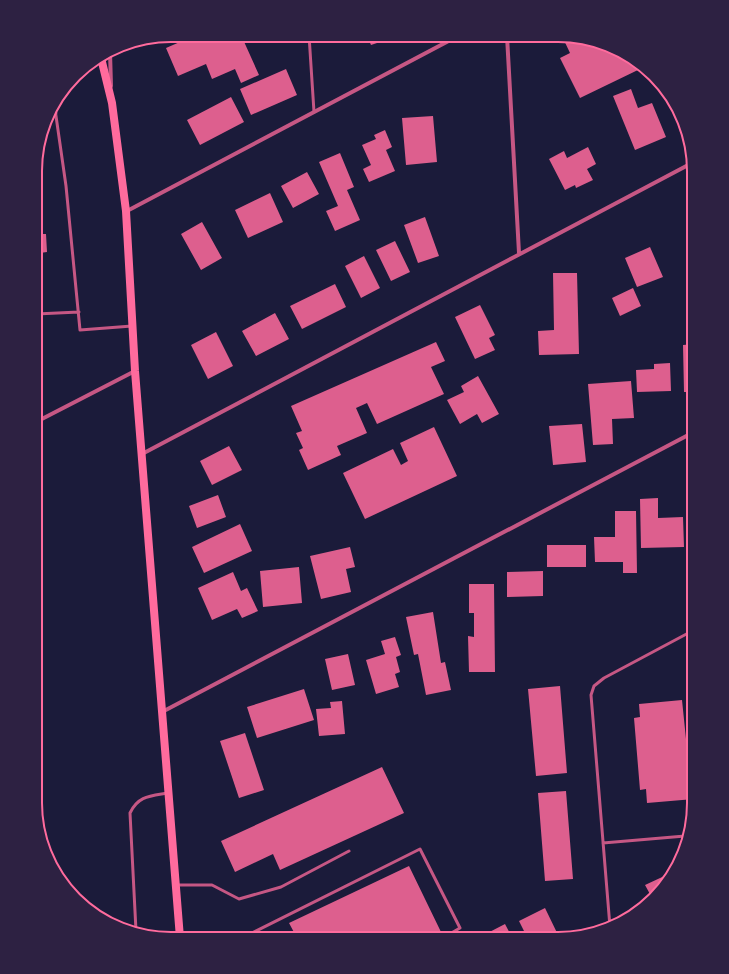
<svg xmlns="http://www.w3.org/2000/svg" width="729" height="974" font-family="'Nunito Sans',sans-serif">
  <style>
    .building { fill: #dd5f8e }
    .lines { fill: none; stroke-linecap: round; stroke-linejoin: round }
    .service { stroke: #c65784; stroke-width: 3 }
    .minor { stroke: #c65784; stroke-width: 4 }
    .secondary { stroke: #ff6b9d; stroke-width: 8 }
    .rim { fill: none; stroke: #ff6b9d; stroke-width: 2 }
  </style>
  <rect width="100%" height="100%" fill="#1b1b3a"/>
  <!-- building -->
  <path class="building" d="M196,35H214L217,42L232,35H241L259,75L241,83L235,69L212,79L206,64L178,76L166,48Z
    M367,36H398L371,45Z
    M562,36H576L634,58L640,69L580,98L560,58L570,53Z
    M286,69L297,95L251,115L240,89Z
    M631,89L638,108L652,103L666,137L635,150L613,96Z
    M231,97L244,122L200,145L187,120Z
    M433,116L437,162L406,165L402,118Z
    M385,130L392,147L386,150L395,171L369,182L363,169L371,165L362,145L376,139L374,135Z
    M588,147L596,164L587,169L593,180L576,188L575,185L565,190L549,159L564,151L567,158Z
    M340,153L354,187L347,190L360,220L335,231L326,211L338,206L319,162Z
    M36,170H41L43,188L36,189Z
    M307,172L319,194L293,208L281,186Z
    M270,193L283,222L248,238L235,210Z
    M36,213L39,234H46L47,252L40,253L42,287H36Z
    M425,217L439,256L418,263L404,225Z
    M202,222L222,258L201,270L181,234Z
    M395,241L410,272L391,281L376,250Z
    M650,247L663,277L637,287L625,258Z
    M364,256L380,288L361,298L345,266Z
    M694,263V284L688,265Z
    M553,273H577L579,354L539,355L538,331L554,330Z
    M335,284L346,307L302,329L290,306Z
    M633,288L641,306L620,316L612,298Z
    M480,305L495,335L489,338L495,350L475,359L455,317Z
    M275,313L289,339L256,356L242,331Z
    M216,332L233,366L208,379L191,345Z
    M436,342L445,361L431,367L444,394L377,424L367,403L356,408L367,433L337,446L341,455L308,470L299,450L303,448L296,433L302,431L291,406Z
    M694,344V392H684L683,345Z
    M670,363L671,391L637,392L636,370L654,369V364Z
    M478,376L499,414L482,423L477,414L460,424L447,400L464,392L461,386Z
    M631,381L634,418L612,419L613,444L593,445L588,384Z
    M582,424L586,462L553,465L549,426Z
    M434,427L457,476L365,519L343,473L393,449L401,465L408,461L400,443Z
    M229,446L242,470L212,485L200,461Z
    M686,482H694V511H687Z
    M218,495L226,517L197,528L189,506Z
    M658,498V518L683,517L684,547L641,548L640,499Z
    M615,511H636L637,573H623V562H595L594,537H615Z
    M240,524L252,551L204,573L192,547Z
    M547,545H586V567H547Z
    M350,547L355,567L346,569L351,592L321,599L310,556Z
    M299,567L302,603L263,607L260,571Z
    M543,571V596L507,597V572Z
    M233,572L241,591L247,588L258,611L242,618L237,609L212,620L198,588Z
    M469,584H494L495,672H469L468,636L474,637V613H469Z
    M433,612L441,663L445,662L451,690L426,695L418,654L414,655L406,617Z
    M395,637L401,655L396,657L400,672L395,674L399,687L376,694L366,660L385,654L381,641Z
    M348,654L355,685L332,690L325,659Z
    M560,686L567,773L536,776L528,689Z
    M304,689L314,720L257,738L247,707Z
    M682,700L686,739H694V799L647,803L646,789L640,790L634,718L640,717L639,704Z
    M342,701L345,734L319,736L316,709L331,708L330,702Z
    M245,733L264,790L239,798L220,741Z
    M382,767L404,813L280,870L273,854L235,872L221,841Z
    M566,791L573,879L545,881L538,793Z
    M409,866L441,932L427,939L297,938L289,923Z
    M673,872L671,879L651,896L645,885Z
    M545,908L560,939H528L519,921Z
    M505,924L513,939H476Z"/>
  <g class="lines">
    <!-- service -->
    <path class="service" d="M309,35L314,112
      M54,102L66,186L80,330L132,326
      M50,113H56
      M36,314L79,312
      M603,843L685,836
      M176,885H212L239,899L281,887L349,851
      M610,927L591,695L594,686L604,678L694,630
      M136,931L130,813C138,796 150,796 167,793
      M242,938L420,849L460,928L441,939"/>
    <!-- minor -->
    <path class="minor" d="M507,36L519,253
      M110,52L111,86
      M127,211L458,36
      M36,422L135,371
      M142,454L692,163
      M162,712L694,432"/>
    <!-- secondary -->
    <path class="secondary" d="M101,58L112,103L126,211L135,371L180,938"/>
  </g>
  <!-- crop -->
  <path d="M0 0H729V974H0ZM171 42H558A129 129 0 0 1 687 171V803A129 129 0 0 1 558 932H171A129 129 0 0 1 42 803V171A129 129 0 0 1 171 42Z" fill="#2d2142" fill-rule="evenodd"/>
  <path class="rim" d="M171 42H558A129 129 0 0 1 687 171V803A129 129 0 0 1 558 932H171A129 129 0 0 1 42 803V171A129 129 0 0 1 171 42Z"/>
</svg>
